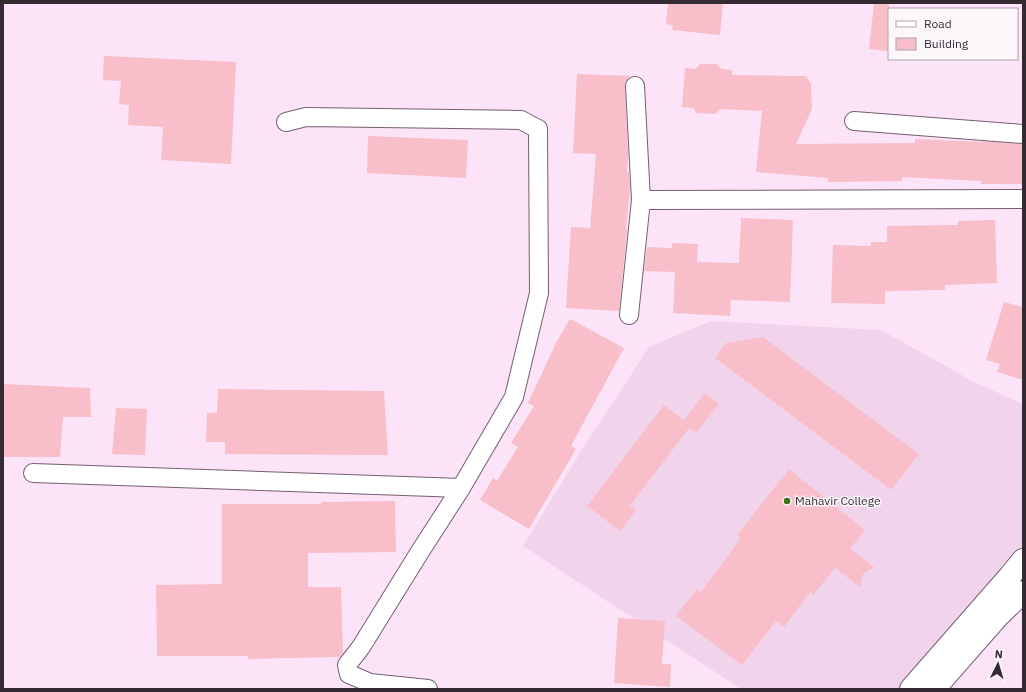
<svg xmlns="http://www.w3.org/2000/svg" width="1026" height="692" viewBox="0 0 1026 692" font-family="'IBM Plex Sans',sans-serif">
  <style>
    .built { fill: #f1d4ec }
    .building { fill: #f8beca }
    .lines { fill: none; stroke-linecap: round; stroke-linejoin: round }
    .street-casing { stroke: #745f70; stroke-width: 20 }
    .primary-casing { stroke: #745f70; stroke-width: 24 }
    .street { stroke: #fff; stroke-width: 18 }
    .primary { stroke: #fff; stroke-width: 22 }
    .poi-dot { fill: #377611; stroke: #fcf7fb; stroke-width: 1.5 }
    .labels { text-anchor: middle; stroke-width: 3; stroke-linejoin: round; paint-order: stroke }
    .poi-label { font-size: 12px; fill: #342b32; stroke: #fcf7fb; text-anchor: start }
  </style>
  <rect width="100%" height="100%" fill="#fce3f7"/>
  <!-- built -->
  <path class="built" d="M 711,321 L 881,330 L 974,382 L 1023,404 L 1023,552 L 903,689 L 741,689 L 523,546 L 578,456 L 649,347 Z"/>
  <!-- building -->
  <path class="building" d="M 668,3 L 723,3 L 720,35 L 672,30 L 673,25 L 666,24 Z
    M 874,3 L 889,3 L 889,51 L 869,49 Z
    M 104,56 L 236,62 L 231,164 L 161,160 L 163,127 L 128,125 L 129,105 L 119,104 L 121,81 L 103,80 Z
    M 700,64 L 716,64 L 722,69 L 732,70 L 732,75 L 806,76 L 811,84 L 812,109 L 796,144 L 915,143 L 915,139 L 982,142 L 982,141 L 1023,144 L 1023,184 L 981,184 L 981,181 L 902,177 L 902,181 L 828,182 L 828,178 L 756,172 L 762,111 L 720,109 L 715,114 L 696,113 L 694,108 L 682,107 L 685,68 L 696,69 Z
    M 577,74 L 632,76 L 629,77 L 626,81 L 625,87 L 628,155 L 627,172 L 629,172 L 630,187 L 626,230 L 627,230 L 619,311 L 566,308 L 571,227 L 590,228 L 596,154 L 573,153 Z
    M 368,136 L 468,140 L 466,178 L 367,173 Z
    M 741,218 L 793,220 L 790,302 L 731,300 L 730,316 L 673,313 L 675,272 L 644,271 L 647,247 L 672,248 L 672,243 L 698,244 L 697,262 L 739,263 Z
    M 995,220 L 997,283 L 945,285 L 945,290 L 885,291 L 885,304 L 831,303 L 833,245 L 871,246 L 871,242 L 887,242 L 887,226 L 958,225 L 958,221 Z
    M 1004,302 L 1023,307 L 1023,380 L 997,372 L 1000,364 L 986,360 Z
    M 570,319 L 624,348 L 571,446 L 576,449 L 529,529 L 480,500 L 493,478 L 497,481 L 518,447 L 511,443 L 534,406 L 528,403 L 557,341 Z
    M 763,337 L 919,454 L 891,490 L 715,358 L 726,343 Z
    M 3,384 L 90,388 L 91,417 L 63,417 L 60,457 L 3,457 Z
    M 218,389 L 384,391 L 388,455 L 225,454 L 225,442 L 206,442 L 207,413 L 217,413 Z
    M 705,393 L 719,404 L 696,433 L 689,428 L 630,506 L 636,510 L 620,531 L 587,506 L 664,405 L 684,420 Z
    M 116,408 L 147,409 L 145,455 L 112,454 Z
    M 789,469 L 865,530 L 850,549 L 874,567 L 863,574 L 860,587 L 835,568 L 813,595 L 810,592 L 784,627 L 776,621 L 742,665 L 676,616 L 697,589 L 701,592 L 741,538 L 737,535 Z
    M 395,501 L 396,552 L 308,553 L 308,587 L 341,587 L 343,653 L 340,657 L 248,659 L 248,656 L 157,656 L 156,585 L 222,584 L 222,504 L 321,504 L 321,502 Z
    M 618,618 L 665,621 L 662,664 L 671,664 L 670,687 L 614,683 Z"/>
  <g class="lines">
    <defs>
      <path id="street" d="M 854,121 L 1023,134
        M 286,122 L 306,117 L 521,120 L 538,129 L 539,293 L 514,397 L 461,488 L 421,550 L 361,647 L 347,665 L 349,674 L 370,683 L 428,689
        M 641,200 L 1023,199
        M 629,315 L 641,200 L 635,86
        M 33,473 L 461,488"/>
      <path id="primary" d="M 911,689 L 1010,576 L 1023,560
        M 934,689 L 998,616 L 1023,592"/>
    </defs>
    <!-- street casing -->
    <use href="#street" class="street-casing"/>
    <!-- primary casing -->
    <use href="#primary" class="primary-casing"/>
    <!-- street -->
    <use href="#street" class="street"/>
    <!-- primary -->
    <use href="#primary" class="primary"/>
  </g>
  <!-- markers -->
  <circle class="poi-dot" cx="787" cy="501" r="4"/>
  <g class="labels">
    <!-- poi labels -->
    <g class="poi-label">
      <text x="795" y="505">Mahavir College</text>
    </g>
  </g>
  <!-- border -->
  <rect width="1026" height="692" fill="none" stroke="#342b32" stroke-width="8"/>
  <!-- legend -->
  <rect x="888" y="8" width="130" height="52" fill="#fcf7fb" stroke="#aca5ab"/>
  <rect x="896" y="21" width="20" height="6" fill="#ffffff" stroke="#aca5ab"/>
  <text x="924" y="28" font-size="12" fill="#342b32">Road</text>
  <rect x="896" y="38" width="20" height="12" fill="#f8beca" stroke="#aca5ab"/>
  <text x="924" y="48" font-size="12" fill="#342b32">Building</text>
  <!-- north arrow -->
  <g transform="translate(998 664) rotate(5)" stroke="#fcf7fb" stroke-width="3" paint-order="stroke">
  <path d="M0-3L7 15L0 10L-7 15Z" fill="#342b32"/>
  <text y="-6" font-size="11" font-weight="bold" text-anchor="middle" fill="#342b32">N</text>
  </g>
</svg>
